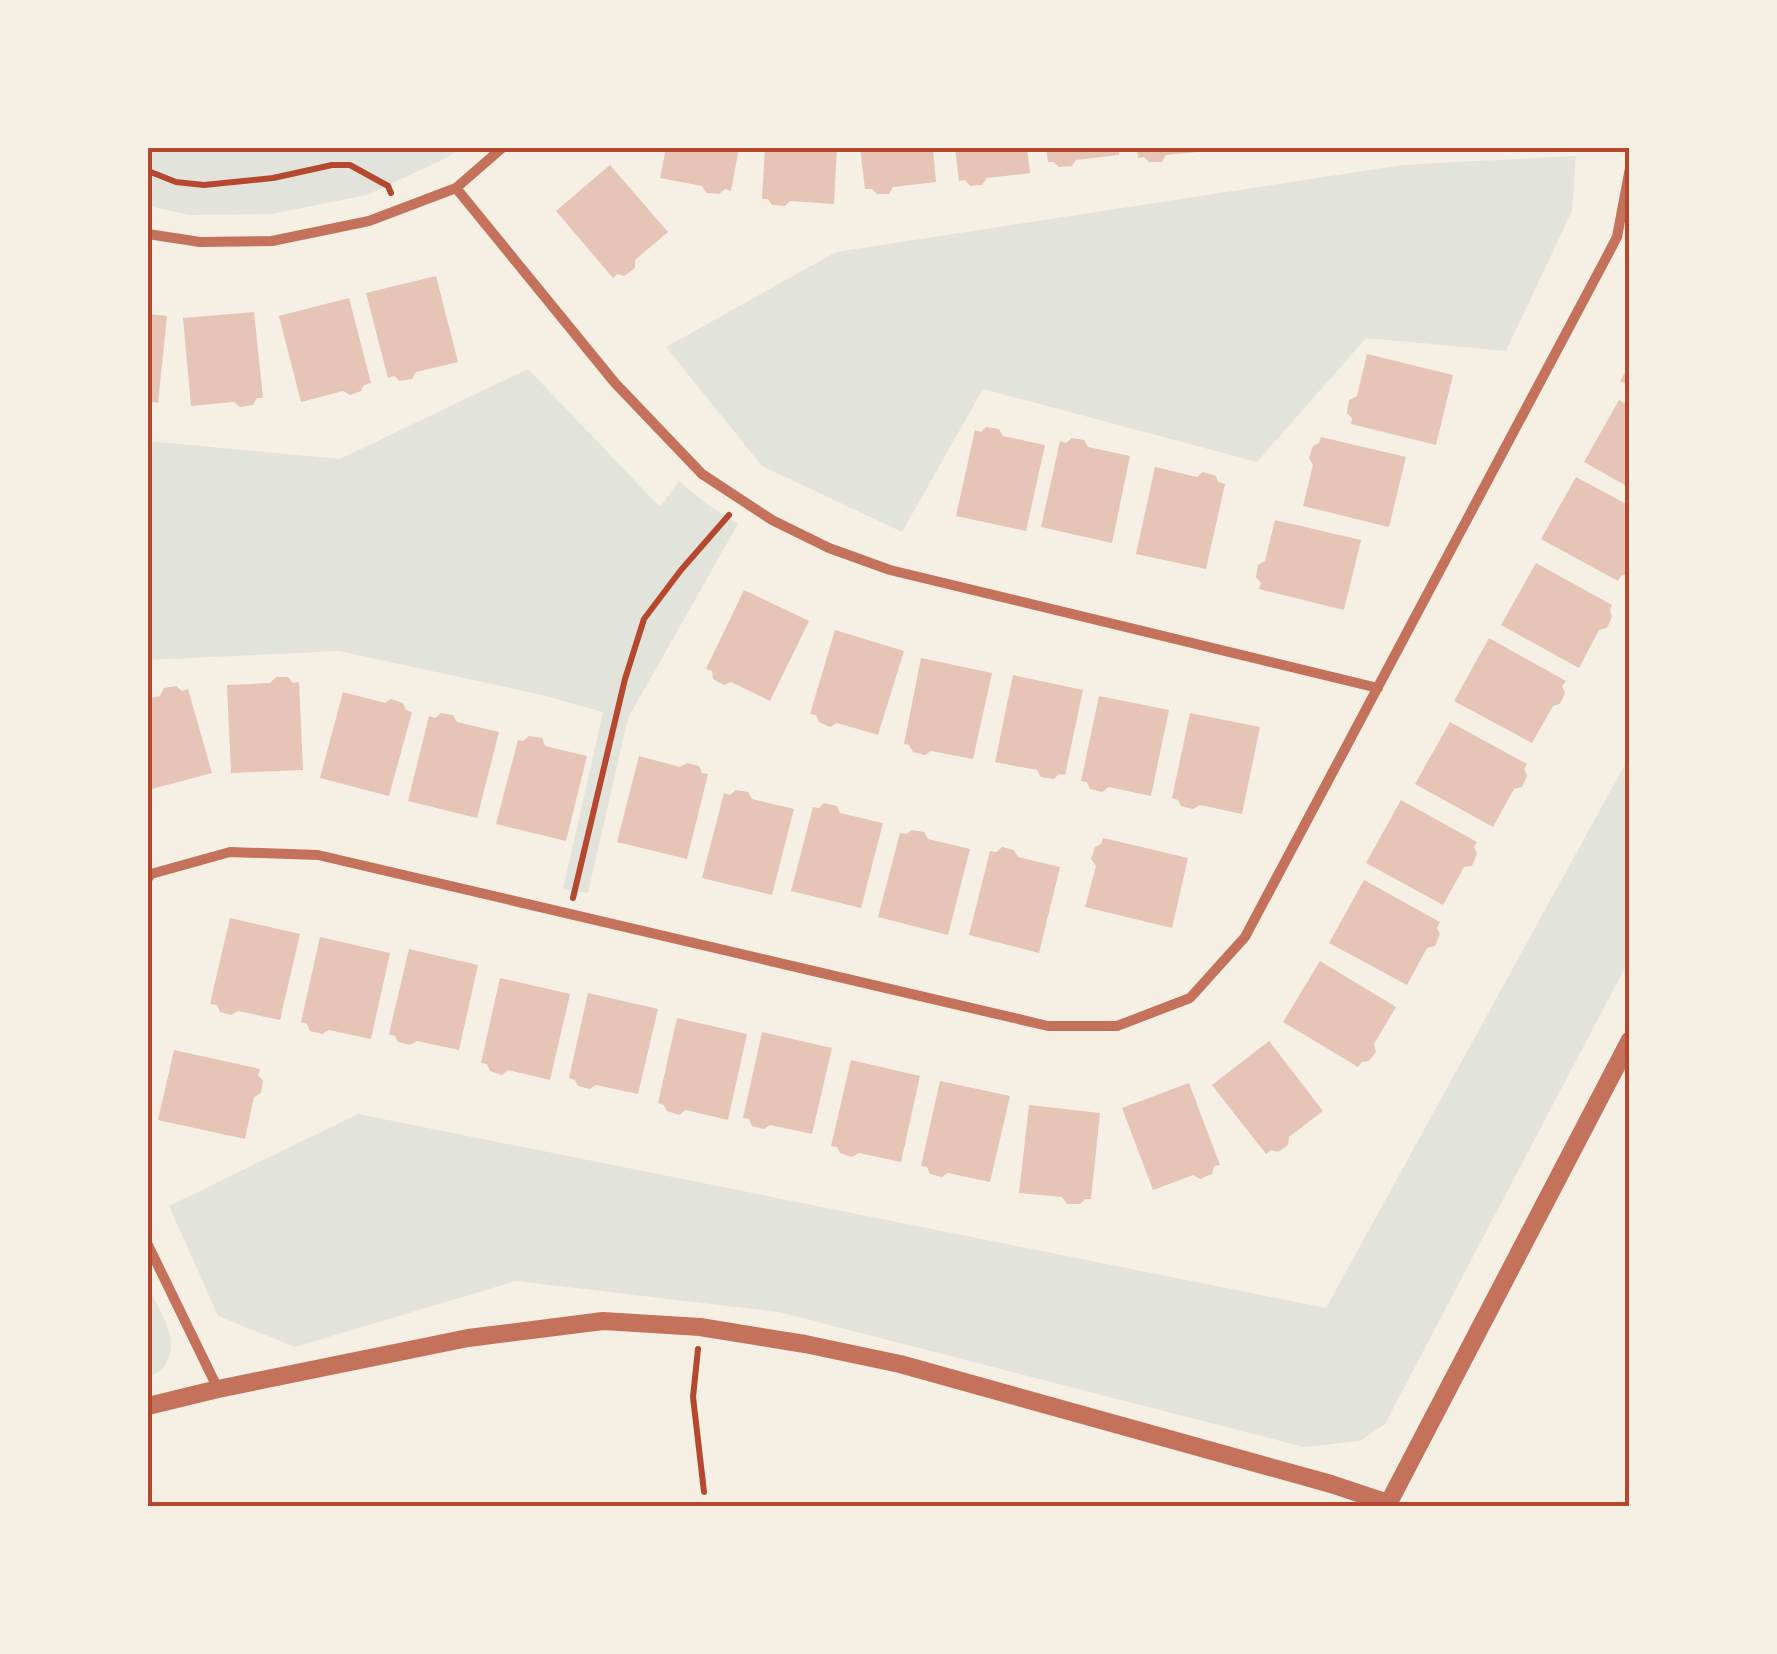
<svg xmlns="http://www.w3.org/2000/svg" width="1777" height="1654" viewBox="0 0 1777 1654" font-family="'Sofia Sans Condensed',sans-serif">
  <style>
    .green { fill: #e2e4dc }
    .building { fill: #e6c5b7 }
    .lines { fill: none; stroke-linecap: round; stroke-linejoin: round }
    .path { stroke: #b5482f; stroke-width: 6 }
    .minor { stroke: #c5725c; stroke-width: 10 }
    .tertiary { stroke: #c5725c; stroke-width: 18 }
    .neatline { fill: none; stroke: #b5482f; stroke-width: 4 }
  </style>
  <rect width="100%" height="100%" fill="#f6efe4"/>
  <!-- green -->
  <path class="green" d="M 148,148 L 462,148 L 444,159 L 367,195 L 272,214 L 190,215 L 148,206 Z
    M 1576,156 L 1572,211 L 1506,351 L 1366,338 L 1257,462 L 983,389 L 902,532 L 762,466 L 666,347 L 836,252 L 1402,165 Z
    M 528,369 L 660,507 L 679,481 L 707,504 L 738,524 L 628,718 L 588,893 L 563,889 L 603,712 L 542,695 L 339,651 L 148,660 L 148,441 L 340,459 Z
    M 1629,757 L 1629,960 L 1385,1424 L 1360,1441 L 1304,1447 L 779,1312 L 516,1281 L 295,1347 L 218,1316 L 169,1206 L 358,1114 L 1326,1308 Z
    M 148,1288 C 160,1311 184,1344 162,1369 C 158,1373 152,1375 148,1379 Z"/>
  <!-- building -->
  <path class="building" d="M 666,148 L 739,148 L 731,191 L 725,189 L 719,194 L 707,193 L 702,186 L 660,178 Z
    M 765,148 L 837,148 L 834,204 L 790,201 L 785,206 L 772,205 L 768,199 L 762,199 Z
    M 860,148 L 933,148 L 936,182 L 893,187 L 889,194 L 877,194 L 872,189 L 865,189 Z
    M 955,148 L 1027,148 L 1030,173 L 987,178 L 982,185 L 970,186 L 965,180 L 959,181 Z
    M 1046,148 L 1118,148 L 1119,155 L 1076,160 L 1072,166 L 1059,167 L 1054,162 L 1048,162 Z
    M 1137,148 L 1209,148 L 1209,151 L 1166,155 L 1162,162 L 1149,162 L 1144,157 L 1138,158 Z
    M 610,165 L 668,232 L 635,260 L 635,268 L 624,276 L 617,274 L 613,278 L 556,211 Z
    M 436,276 L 458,362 L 416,372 L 412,379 L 400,381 L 394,376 L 388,378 L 366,293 Z
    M 349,298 L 371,383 L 364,385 L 361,391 L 350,395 L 343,391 L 301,402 L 279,316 Z
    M 254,312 L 263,398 L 257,398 L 253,405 L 240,407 L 234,402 L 191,406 L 183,318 Z
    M 148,314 L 167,316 L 158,403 L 152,402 L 148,407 Z
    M 1367,354 L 1453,375 L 1436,445 L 1351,424 L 1352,418 L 1347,413 L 1349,400 L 1357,396 Z
    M 1630,364 L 1630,386 L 1620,381 Z
    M 1619,400 L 1630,406 L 1630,488 L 1584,462 Z
    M 986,427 L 999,429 L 1003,436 L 1045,445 L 1026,531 L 956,516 L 975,430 L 981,432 Z
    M 1321,437 L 1406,457 L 1389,527 L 1303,506 L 1313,465 L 1309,458 L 1313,446 L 1319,443 Z
    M 1072,438 L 1084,440 L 1088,447 L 1130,456 L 1112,543 L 1041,527 L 1060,441 L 1066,443 Z
    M 1155,467 L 1197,477 L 1203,472 L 1216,476 L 1218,482 L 1225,484 L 1206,569 L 1136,554 Z
    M 1576,477 L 1630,506 L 1630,573 L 1621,576 L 1618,581 L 1541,539 Z
    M 1275,520 L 1361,540 L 1344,610 L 1259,589 L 1261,583 L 1256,577 L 1258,565 L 1265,561 Z
    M 1536,563 L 1612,605 L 1610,610 L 1612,617 L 1607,628 L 1599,630 L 1579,668 L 1501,625 Z
    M 744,590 L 809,621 L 770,701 L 731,682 L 724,685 L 713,679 L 712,671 L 706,669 Z
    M 835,630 L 904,651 L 878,735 L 837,723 L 830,727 L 819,722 L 816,715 L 810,714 Z
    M 1489,638 L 1566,681 L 1562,686 L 1565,693 L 1560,704 L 1553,706 L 1532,743 L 1454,701 Z
    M 921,658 L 992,673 L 973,759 L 931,751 L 925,755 L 913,752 L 909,745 L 904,744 Z
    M 1013,675 L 1083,690 L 1065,775 L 1059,774 L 1054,779 L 1041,777 L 1037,770 L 995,762 Z
    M 276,677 L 288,677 L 293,683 L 299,682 L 303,770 L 231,773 L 227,685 L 270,683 Z
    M 176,686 L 182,691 L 188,689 L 212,773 L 148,790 L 148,699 L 160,696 L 164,688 Z
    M 343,692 L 385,703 L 391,699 L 403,703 L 406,710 L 412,712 L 389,796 L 320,778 Z
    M 1099,696 L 1169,710 L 1151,796 L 1109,787 L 1102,792 L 1090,789 L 1087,782 L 1081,781 Z
    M 441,713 L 453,715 L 457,722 L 499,732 L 477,818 L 408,801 L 429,716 L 435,718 Z
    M 1190,713 L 1260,727 L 1242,814 L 1200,805 L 1193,809 L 1181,806 L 1178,800 L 1172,798 Z
    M 1450,722 L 1527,764 L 1524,769 L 1527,776 L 1522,787 L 1514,789 L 1493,827 L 1415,784 Z
    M 529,736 L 542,738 L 545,746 L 587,756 L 566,841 L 496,824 L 518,740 L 523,741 Z
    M 639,756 L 680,767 L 687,763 L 699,766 L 702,773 L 708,774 L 687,859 L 617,842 Z
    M 736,790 L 748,792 L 752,799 L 794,809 L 772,895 L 702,878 L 724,793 L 730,795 Z
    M 1401,800 L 1477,842 L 1474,847 L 1477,854 L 1472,866 L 1464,867 L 1443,905 L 1366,863 Z
    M 824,803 L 837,806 L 840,813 L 883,823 L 861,908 L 791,891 L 813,807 L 819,808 Z
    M 912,830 L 924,832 L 928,839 L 970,849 L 948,935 L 878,917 L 900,833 L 906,834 Z
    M 1103,838 L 1188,858 L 1172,928 L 1085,907 L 1096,866 L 1091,859 L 1095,847 L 1101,844 Z
    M 1002,847 L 1014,850 L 1018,857 L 1060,867 L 1039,953 L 969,935 L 990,851 L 996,852 Z
    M 1364,880 L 1440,922 L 1437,928 L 1440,934 L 1435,946 L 1427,948 L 1407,985 L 1329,943 Z
    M 230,918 L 300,934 L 280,1020 L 238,1011 L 231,1015 L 220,1012 L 217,1005 L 210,1004 Z
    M 320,937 L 390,953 L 371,1039 L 329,1030 L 322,1034 L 310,1031 L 307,1024 L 301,1022 Z
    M 409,949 L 478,965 L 459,1050 L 417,1041 L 410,1045 L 398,1042 L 395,1036 L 389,1034 Z
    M 1320,961 L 1396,1007 L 1374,1044 L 1376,1052 L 1369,1061 L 1362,1062 L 1358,1067 L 1283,1022 Z
    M 500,978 L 570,994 L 550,1080 L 508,1070 L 502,1075 L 490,1071 L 487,1064 L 481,1063 Z
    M 588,993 L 658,1009 L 638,1094 L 596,1085 L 590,1089 L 578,1086 L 575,1080 L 569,1078 Z
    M 677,1018 L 747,1034 L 728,1120 L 686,1110 L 679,1115 L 667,1111 L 664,1105 L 658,1103 Z
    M 762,1032 L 832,1048 L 812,1134 L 770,1125 L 764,1129 L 752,1126 L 749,1119 L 743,1118 Z
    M 1269,1041 L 1323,1111 L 1289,1137 L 1288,1145 L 1278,1152 L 1271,1150 L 1266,1154 L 1212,1085 Z
    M 174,1050 L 260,1069 L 258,1075 L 263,1081 L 261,1093 L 254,1097 L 245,1139 L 158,1120 Z
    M 851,1060 L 920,1076 L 901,1162 L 859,1153 L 852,1157 L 840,1153 L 837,1147 L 831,1146 Z
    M 940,1081 L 1010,1096 L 990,1182 L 948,1173 L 942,1177 L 930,1174 L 927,1167 L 921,1166 Z
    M 1189,1083 L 1220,1165 L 1214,1166 L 1212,1174 L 1200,1179 L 1193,1175 L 1153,1190 L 1122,1108 Z
    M 1029,1105 L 1100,1113 L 1091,1199 L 1085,1199 L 1080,1204 L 1067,1204 L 1062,1197 L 1019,1193 Z"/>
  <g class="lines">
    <!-- path -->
    <path class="path" d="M 148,171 L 176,182 L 204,185 L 273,178 L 332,165 L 350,165 L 388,186 L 391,193
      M 573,898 L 625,679 L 644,619 L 681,570 L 729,515
      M 698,1349 L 693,1397 L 704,1492"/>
    <!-- minor -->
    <path class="minor" d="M 456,188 L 615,383 L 702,474 L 772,520 L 829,548 L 890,570 L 1378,688
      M 148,234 L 200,242 L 272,241 L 369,221 L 456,188 L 502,148
      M 148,878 L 151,874 L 230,852 L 318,855 L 1048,1026 L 1117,1026 L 1190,998 L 1245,937 L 1606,258 L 1617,237 L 1630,168
      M 148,1245 L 218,1389"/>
    <!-- tertiary -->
    <path class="tertiary" d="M 148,1406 L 218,1389 L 468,1338 L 603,1321 L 700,1327 L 805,1344 L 900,1364 L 1331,1484 L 1388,1503
      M 1387,1506 L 1630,1040"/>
  </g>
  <!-- border -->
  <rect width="1777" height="1654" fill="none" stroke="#f6efe4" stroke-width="300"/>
  <rect x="150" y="150" width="1477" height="1354" class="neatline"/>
</svg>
